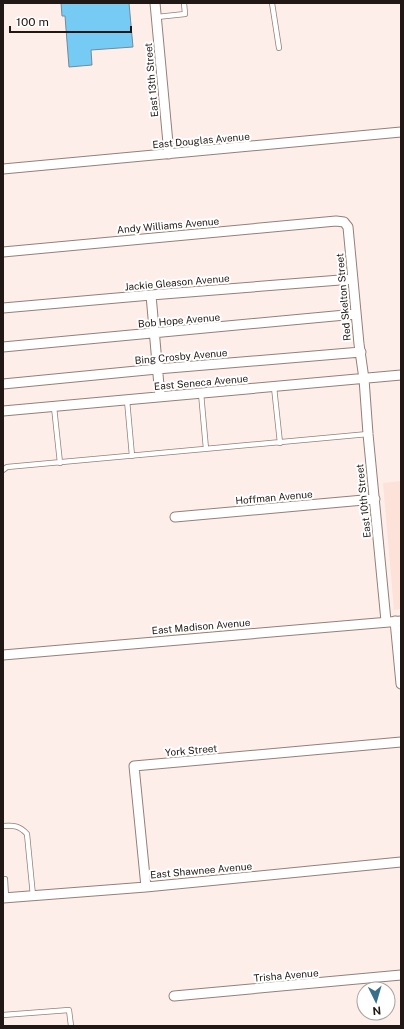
<svg xmlns="http://www.w3.org/2000/svg" width="404" height="1029" viewBox="0 0 404 1029" font-family="'Public Sans',sans-serif">
  <style>
    .built { fill: #fde2d9 }
    .building { fill: #76cbf4; stroke: #748a95 }
    .lines { fill: none; stroke-linecap: round; stroke-linejoin: round }
    .service-casing { stroke: #957f77; stroke-width: 6 }
    .minor-casing { stroke: #957f77; stroke-width: 11 }
    .service { stroke: #fff; stroke-width: 4.5 }
    .minor { stroke: #fff; stroke-width: 9 }
    .labels { text-anchor: middle; stroke-width: 4; stroke-linejoin: round; paint-order: stroke }
    .street-label { font-size: 10px; fill: #211815; stroke: #fff }
  </style>
  <rect width="100%" height="100%" fill="#feeee9"/>
  <!-- built -->
  <path class="built" d="M 401,481 L 401,609 L 394,610 L 383,483 Z"/>
  <!-- building -->
  <path class="building" d="M 61,3 L 129,3 L 133,47 L 91,50 L 92,65 L 69,67 L 65,16 L 62,16 Z"/>
  <g class="lines">
    <defs>
      <path id="service" d="M 272,3 L 279,48
        M 157,17 L 185,14 L 184,3
        M 274,387 L 280,443
        M 201,393 L 206,449
        M 127,400 L 132,456
        M 54,407 L 60,463
        M 3,470 L 7,467 L 368,434
        M 3,826 C 14,825 20,826 27,834 L 33,896
        M 3,879 L 5,879 L 6,898
        M 3,1015 L 69,1010 L 71,1026"/>
      <path id="minor" d="M 155,3 L 169,154
        M 3,169 L 401,132
        M 3,252 L 336,221 L 344,222 L 348,227 L 359,344 L 364,379 L 368,434 L 386,621
        M 151,295 L 160,397
        M 3,308 L 151,295 L 353,279
        M 3,347 L 356,314
        M 3,384 L 157,369 L 361,352
        M 3,411 L 401,375
        M 175,517 L 375,499
        M 395,621 L 401,684
        M 3,655 L 401,621
        M 146,887 L 134,766 L 401,742
        M 3,898 L 146,887 L 401,862
        M 174,996 L 401,975"/>
    </defs>
    <!-- service casing -->
    <use href="#service" class="service-casing"/>
    <!-- minor casing -->
    <use href="#minor" class="minor-casing"/>
    <!-- service -->
    <use href="#service" class="service"/>
    <!-- minor -->
    <use href="#minor" class="minor"/>
  </g>
  <g class="labels">
    <!-- street labels -->
    <g class="street-label">
      <text transform="translate(151 80) rotate(-95)" y="4">East 13th Street</text>
      <text transform="translate(201 140) rotate(-5)" y="4">East Douglas Avenue</text>
      <text transform="translate(168 225) rotate(-5)" y="4">Andy Williams Avenue</text>
      <text transform="translate(177 282) rotate(-5)" y="4">Jackie Gleason Avenue</text>
      <text transform="translate(343 297) rotate(-95)" y="4">Red Skelton Street</text>
      <text transform="translate(179 320) rotate(-5)" y="4">Bob Hope Avenue</text>
      <text transform="translate(181 356) rotate(-5)" y="4">Bing Crosby Avenue</text>
      <text transform="translate(201 382) rotate(-5)" y="4">East Seneca Avenue</text>
      <text transform="translate(274 497) rotate(-5)" y="4">Hoffman Avenue</text>
      <text transform="translate(363 501) rotate(-96)" y="4">East 10th Street</text>
      <text transform="translate(201 626) rotate(-5)" y="4">East Madison Avenue</text>
      <text transform="translate(191 750) rotate(-5)" y="4">York Street</text>
      <text transform="translate(201 870) rotate(-5)" y="4">East Shawnee Avenue</text>
      <text transform="translate(286 975) rotate(-5)" y="4">Trisha Avenue</text>
    </g>
  </g>
  <!-- border -->
  <rect width="404" height="1029" fill="none" stroke="#211815" stroke-width="8"/>
  <!-- north arrow -->
  <g transform="translate(376 1001) rotate(175)"><circle r="19" fill="#ffffff" stroke="#a6a3a1"/>
  <path d="M0-3L7 15L0 10L-7 15Z" fill="#38708a"/>
  <text y="-6" font-size="11" font-weight="bold" text-anchor="middle" fill="#211815">N</text>
  </g>
  <!-- scale -->
  <path d="M10 26v6h121v-6" fill="none" stroke="#211815" stroke-width="2"/>
  <text x="16" y="26" font-size="12" fill="#211815" stroke="#ffffff" stroke-width="3" paint-order="stroke">100 m</text>
</svg>
